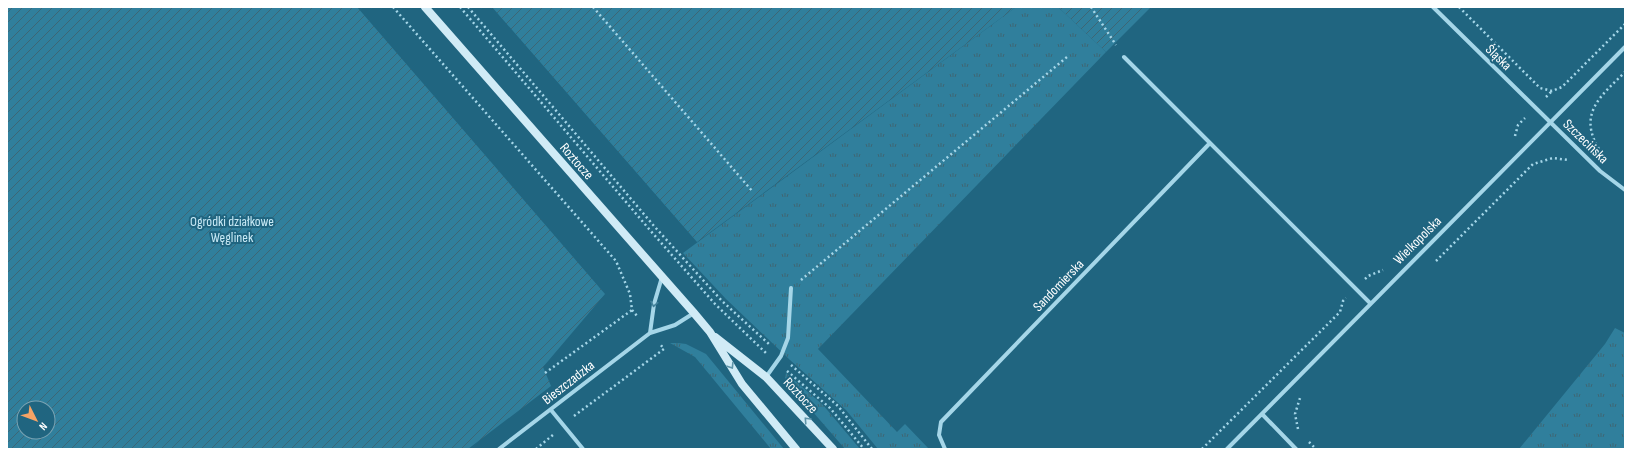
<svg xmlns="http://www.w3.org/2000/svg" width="1632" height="456" viewBox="0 0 1632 456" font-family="'Sofia Sans Condensed',sans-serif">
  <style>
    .grass { fill: url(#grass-tufts) }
    .garden { fill: url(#garden-furrows); fill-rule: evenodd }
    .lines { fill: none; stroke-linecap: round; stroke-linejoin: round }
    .path { stroke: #a5d6e8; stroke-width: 2.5; stroke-dasharray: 2 3; stroke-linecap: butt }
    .street { stroke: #a5d6e8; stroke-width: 4 }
    .secondary { stroke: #d0ebf6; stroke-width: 8 }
    .oneway { stroke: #41819a }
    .oneway2 { stroke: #5e94a9 }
    .labels { text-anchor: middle; stroke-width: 4; stroke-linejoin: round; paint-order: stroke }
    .street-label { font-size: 14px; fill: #fff; stroke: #206580 }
    .park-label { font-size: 14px; fill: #c9eaf6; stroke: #206580 }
  </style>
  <defs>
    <pattern id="grass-tufts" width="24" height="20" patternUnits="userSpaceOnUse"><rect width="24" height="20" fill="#307f9c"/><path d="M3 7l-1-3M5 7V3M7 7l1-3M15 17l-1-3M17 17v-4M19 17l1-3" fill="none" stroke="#3e6674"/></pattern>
    <pattern id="garden-furrows" width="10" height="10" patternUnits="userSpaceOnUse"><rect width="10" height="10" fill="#307f9c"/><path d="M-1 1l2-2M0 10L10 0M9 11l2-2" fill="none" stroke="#3e6674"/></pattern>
  </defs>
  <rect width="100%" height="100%" fill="#206580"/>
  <!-- grass -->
  <path class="grass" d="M 1016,7 L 1058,7 L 1106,52 L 818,349 L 897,432 L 905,424 L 929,449 L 878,449 L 846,410 L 790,360 L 726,299 L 683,253 Z
    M 1615,328 L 1625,333 L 1625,449 L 1519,449 L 1605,344 Z
    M 670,343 L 678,343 L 686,344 L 706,354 L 784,449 L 771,449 L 695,357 Z
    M 786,373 L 823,405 L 860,449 L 845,449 L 813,412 L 787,385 L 785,377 Z"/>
  <!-- garden -->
  <path class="garden" d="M 7,7 L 357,7 L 605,294 L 543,367 L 551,386 L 468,449 L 7,449 ZM 24,408 L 48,408 L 48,432 L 24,432 Z
    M 492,7 L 1016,7 L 697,242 Z
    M 1058,7 L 1151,7 L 1106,52 Z"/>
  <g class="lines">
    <!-- path -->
    <path class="path" d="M 393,7 L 616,261 L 630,294 L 632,310 L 638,317
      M 460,7 L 649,229 L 715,304 L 767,354
      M 468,7 L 654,226 L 722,301 L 770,345
      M 593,7 L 753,192
      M 1091,7 L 1116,45
      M 1459,7 L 1540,88 L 1552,91 L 1562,87 L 1625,24
      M 1546,97 L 1552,91
      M 1515,136 L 1518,125 L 1525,118
      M 1599,149 C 1577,113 1602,95 1625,72
      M 1436,261 L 1533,164 L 1553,158 L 1568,160
      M 1365,279 L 1368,276 L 1383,270
      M 801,280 L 1067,57
      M 791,365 L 838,406 L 872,449
      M 787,371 L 830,408 L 864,449
      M 545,373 L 632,310
      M 574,416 L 664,349 L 660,344
      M 1298,429 L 1295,414 L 1300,398
      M 1309,442 L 1316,449
      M 536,449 L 554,434
      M 1202,449 L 1340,312 L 1343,301 L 1346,298"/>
    <!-- street -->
    <path class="street" d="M 1433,7 L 1600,171 L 1625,190
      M 1124,57 L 1210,143
      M 650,333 L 654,304 L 662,277
      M 766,377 L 781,356 L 788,338 L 791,288
      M 551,410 L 583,449
      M 1262,414 L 1296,449
      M 499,449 L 650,333 L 675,325 L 694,313
      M 945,449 L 939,435 L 941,422 L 1210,143 L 1370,303
      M 1227,449 L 1625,47"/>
    <!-- secondary -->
    <path class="secondary" d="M 425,7 L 694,313 L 710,332 L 742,384 L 796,449
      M 715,337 L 766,377 L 833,449"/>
  </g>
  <!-- one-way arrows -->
  <defs><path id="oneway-chevron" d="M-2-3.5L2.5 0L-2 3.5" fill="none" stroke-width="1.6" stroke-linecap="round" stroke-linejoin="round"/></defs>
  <use class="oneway" href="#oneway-chevron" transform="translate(654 304) rotate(101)"/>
  <g class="oneway2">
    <use href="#oneway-chevron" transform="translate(731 366) rotate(58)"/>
    <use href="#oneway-chevron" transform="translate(807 420) rotate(-133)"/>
  </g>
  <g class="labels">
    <!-- street labels -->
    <g class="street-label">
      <text transform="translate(1499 57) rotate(44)" y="5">Śląska</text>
      <text transform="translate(1586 141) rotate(44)" y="5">Szczecińska</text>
      <text transform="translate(577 161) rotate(49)" y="5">Roztocze</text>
      <text transform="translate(1417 240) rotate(-45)" y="5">Wielkopolska</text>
      <text transform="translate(1058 285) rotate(-46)" y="5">Sandomierska</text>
      <text transform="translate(568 382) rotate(-38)" y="5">Bieszczadzka</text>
      <text transform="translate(801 395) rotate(47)" y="5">Roztocze</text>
    </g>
    <!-- park labels -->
    <g class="park-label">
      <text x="232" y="226">Ogródki działkowe<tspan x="232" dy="16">Węglinek</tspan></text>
    </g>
  </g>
  <!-- border -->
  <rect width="1632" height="456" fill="none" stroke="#ffffff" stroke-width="16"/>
  <!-- north arrow -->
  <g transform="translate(36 420) rotate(132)"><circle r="19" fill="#206580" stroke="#79a3b3"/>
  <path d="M0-3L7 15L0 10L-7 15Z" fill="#f6a365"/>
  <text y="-6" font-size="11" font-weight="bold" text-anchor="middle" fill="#ffffff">N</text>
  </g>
</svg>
